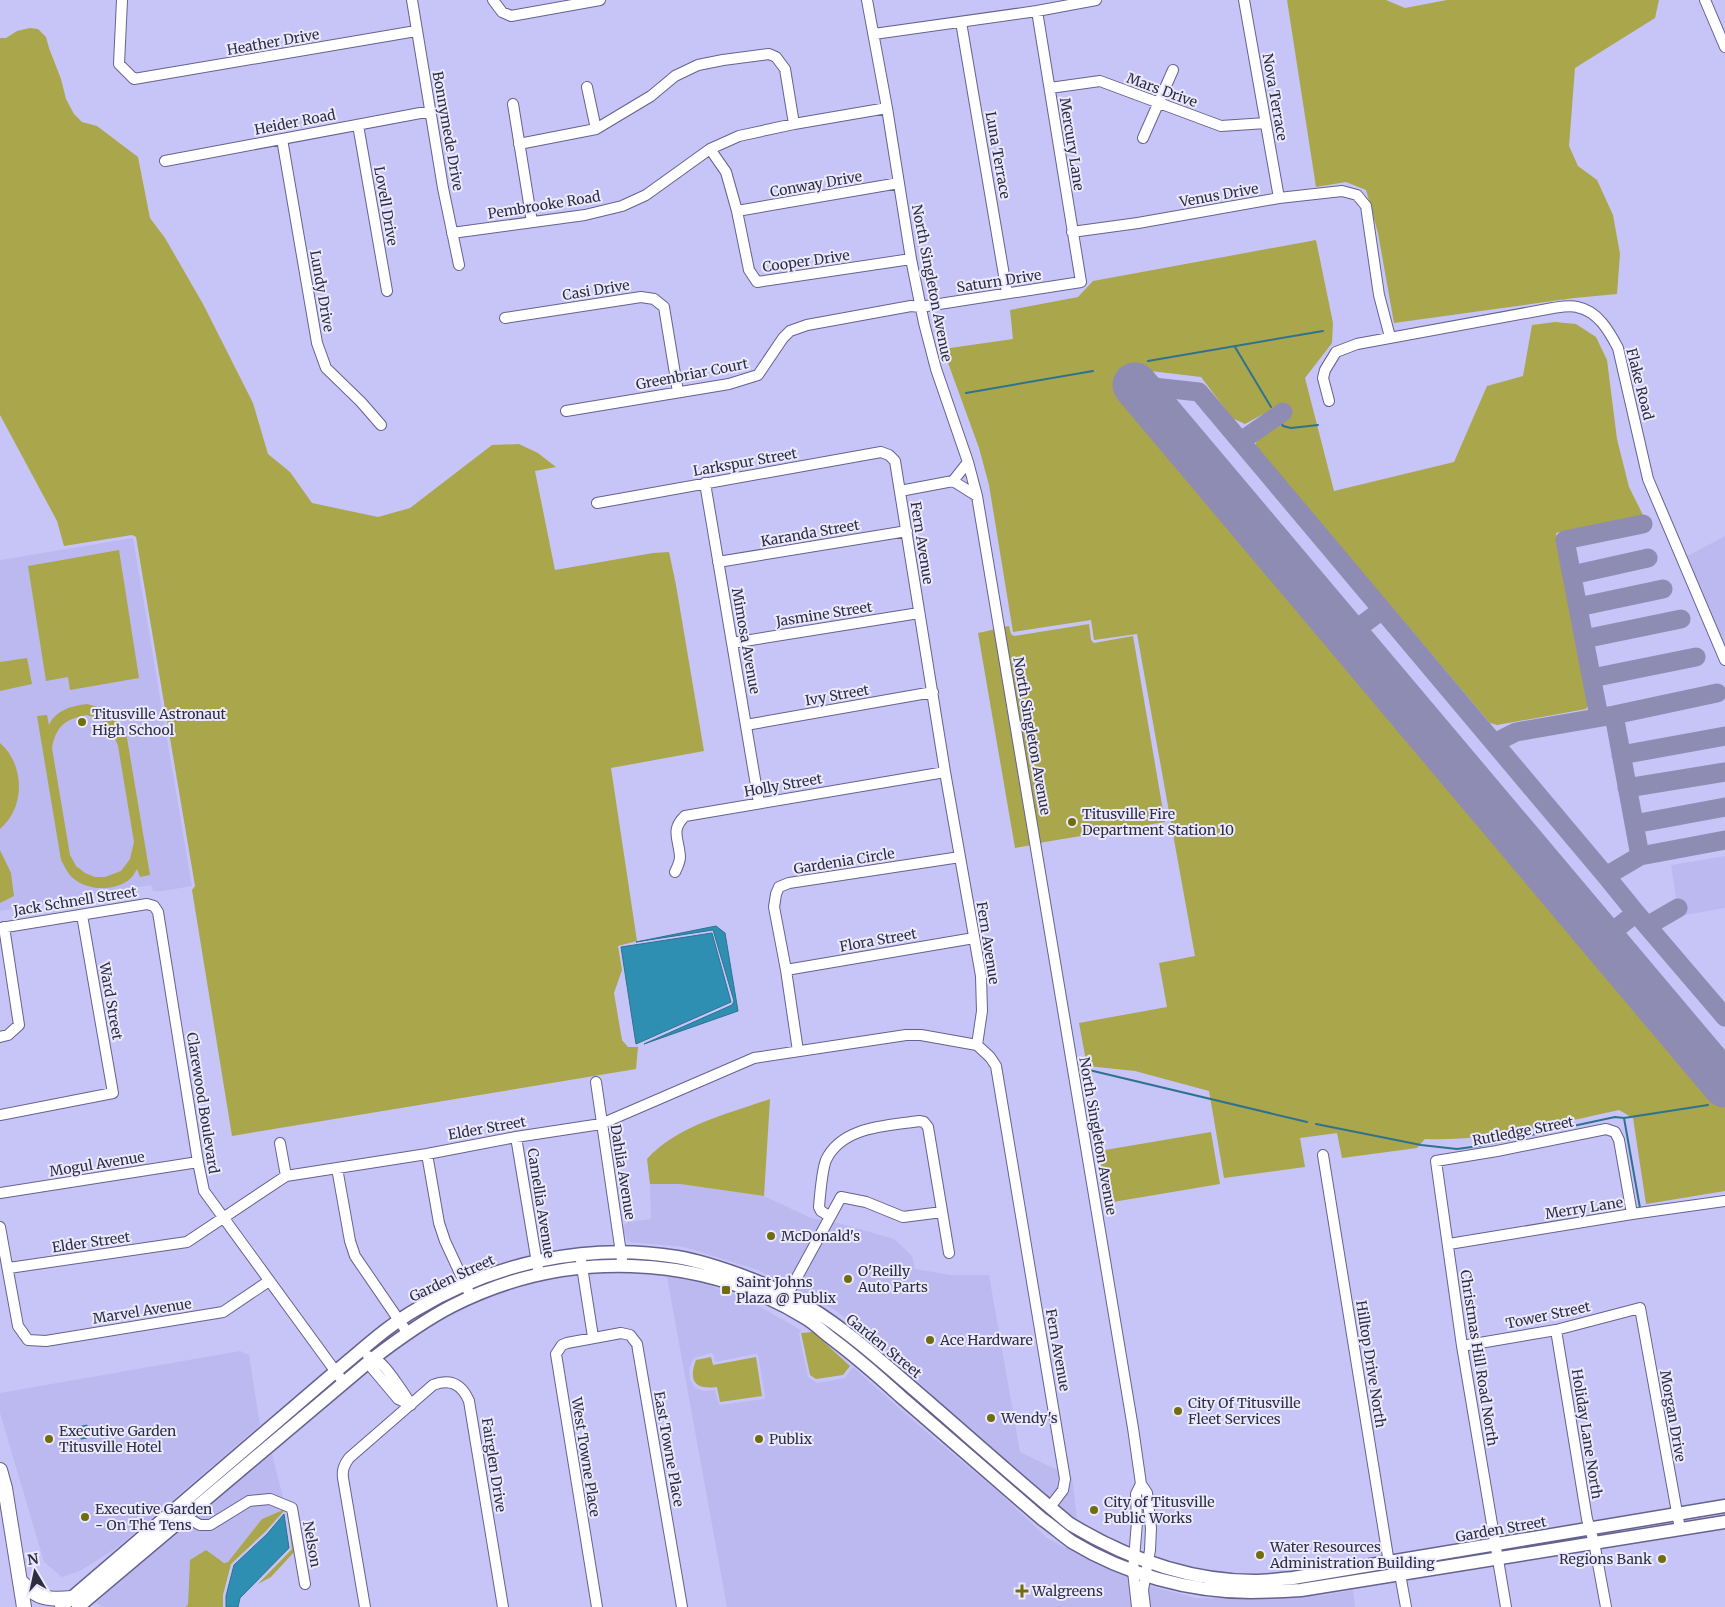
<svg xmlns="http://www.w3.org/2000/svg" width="1725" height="1607" viewBox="0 0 1725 1607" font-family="Merriweather,serif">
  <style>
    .built { fill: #bcb9f1; fill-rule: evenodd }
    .green { fill: #aaa64c; fill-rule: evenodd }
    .water { fill: #2f8fb2; stroke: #2f7290 }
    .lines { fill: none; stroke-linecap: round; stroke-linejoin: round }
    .stream { stroke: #2f7290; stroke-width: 2 }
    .taxiway { stroke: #8e8cb2; stroke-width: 19 }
    .runway { stroke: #8e8cb2; stroke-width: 45 }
    .minor-casing { stroke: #65628f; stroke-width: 12 }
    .major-casing { stroke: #65628f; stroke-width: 15 }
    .highway-casing { stroke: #65628f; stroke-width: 16 }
    .minor { stroke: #fff; stroke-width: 10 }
    .major { stroke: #fff; stroke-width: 12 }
    .highway { stroke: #fff; stroke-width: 14 }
    .poi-dot { fill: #726d0c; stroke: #eae9fe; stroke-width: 2 }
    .labels { text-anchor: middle; stroke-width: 4; stroke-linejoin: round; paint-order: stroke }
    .street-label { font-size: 14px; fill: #2e2d40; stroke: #eae9fe }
    .poi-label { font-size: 14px; fill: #2e2d40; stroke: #eae9fe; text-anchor: start }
  </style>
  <rect width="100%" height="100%" fill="#c7c5f7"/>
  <!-- built -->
  <path class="built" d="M 1725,536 L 1725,646 L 1687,556 Z
    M 133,538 L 192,886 L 163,891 L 153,891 L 151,885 L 0,911 L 0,560 Z
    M 1725,856 L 1725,908 L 1679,916 L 1671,865 Z
    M 650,1184 L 680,1184 L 764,1196 L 811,1218 L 823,1220 L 788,1286 L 758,1270 L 684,1247 L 628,1242 L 621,1228 L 628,1222 L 651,1219 Z
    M 831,1221 L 894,1239 L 912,1256 L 915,1269 L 951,1275 L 989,1275 L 1020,1452 L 1072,1477 L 1077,1519 L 1057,1508 L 956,1418 L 889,1353 L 835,1310 L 795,1289 Z
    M 667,1277 L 683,1277 L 741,1296 L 801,1330 L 799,1334 L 808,1377 L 817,1383 L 845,1378 L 853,1367 L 910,1418 L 1003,1496 L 1047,1538 L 1091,1561 L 1133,1579 L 1134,1607 L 727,1607 ZM 711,1353 L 714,1355 L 715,1362 L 755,1354 L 758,1355 L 765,1396 L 764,1399 L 719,1405 L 715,1390 L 704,1391 L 695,1388 L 690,1379 L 689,1369 L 694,1358 Z
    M 240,1351 L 249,1355 L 260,1425 L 118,1547 L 80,1571 L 62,1577 L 44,1562 L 0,1413 L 0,1393 Z
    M 272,1454 L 284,1501 L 271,1495 L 209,1521 L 200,1521 L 193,1517 Z
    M 270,1503 L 285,1509 L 262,1519 L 228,1562 L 190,1560 L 188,1605 L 185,1607 L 102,1607 L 96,1602 L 187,1522 L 198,1529 L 250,1505 Z
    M 1146,1585 L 1196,1598 L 1258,1598 L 1324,1595 L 1353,1590 L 1355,1607 L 1148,1607 Z"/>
  <!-- green -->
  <path class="green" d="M 1287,0 L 1386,0 L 1405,8 L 1447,0 L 1659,0 L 1655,18 L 1575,68 L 1569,146 L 1578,166 L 1597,180 L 1613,215 L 1620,254 L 1617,294 L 1574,298 L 1394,323 L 1378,233 L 1366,190 L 1346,182 L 1316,187 Z
    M 30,28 L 38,29 L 46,37 L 49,48 L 61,79 L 66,99 L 74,114 L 82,122 L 97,126 L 138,157 L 150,218 L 165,238 L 203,304 L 253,403 L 268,454 L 290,472 L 312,503 L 378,517 L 410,508 L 492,445 L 519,444 L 538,453 L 556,467 L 535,471 L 555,570 L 653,553 L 669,552 L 676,585 L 704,751 L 611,768 L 637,941 L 618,946 L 622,970 L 614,993 L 622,1040 L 628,1047 L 638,1047 L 636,1069 L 232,1136 L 192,890 L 195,886 L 136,537 L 132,535 L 64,546 L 57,521 L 0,415 L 0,38 L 6,38 L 17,31 Z
    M 1316,240 L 1333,323 L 1332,343 L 1305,378 L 1334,491 L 1454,462 L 1487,386 L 1523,376 L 1532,325 L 1555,322 L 1576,324 L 1596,337 L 1607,360 L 1617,439 L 1629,487 L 1643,515 L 1556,533 L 1590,703 L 1586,709 L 1497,725 L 1490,723 L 1255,446 L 1260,431 L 1287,416 L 1280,405 L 1245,424 L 1232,418 L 1201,377 L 1142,370 L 1114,391 L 1724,1107 L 1725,1106 L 1725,1191 L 1646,1204 L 1633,1118 L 1619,1110 C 1558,1123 1487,1142 1425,1139 L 1417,1148 L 1342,1158 L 1337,1133 L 1300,1138 L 1305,1167 L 1224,1178 L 1209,1091 L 1135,1071 L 1087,1066 L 1079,1023 L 1167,1007 L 1159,963 L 1195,956 L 1137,634 L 1094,640 L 1091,620 L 1013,632 L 989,485 L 979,448 L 943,349 L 1013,339 L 1010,310 L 1078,297 L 1093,281 Z
    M 119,550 L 139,678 L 70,690 L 68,677 L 46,681 L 28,566 Z
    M 1089,624 L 1091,640 L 1094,643 L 1133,636 L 1165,822 L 1039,843 L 1003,627 L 1009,626 L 1011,634 L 1014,636 Z
    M 996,629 L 1032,845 L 1015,848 L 978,633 Z
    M 27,658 L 32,684 L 0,691 L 0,662 Z
    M 87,704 C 106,708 115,717 126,732 L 150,875 L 140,877 L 137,869 C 135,872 133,876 131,878 C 115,893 82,891 69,874 C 66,870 64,865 61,860 L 37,716 L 47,715 L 49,725 C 56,710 71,706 87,704 ZM 87,715 L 100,719 L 111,728 L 118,746 L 134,842 L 130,859 L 121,871 L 105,877 L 95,877 L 85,873 L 76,866 L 70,855 L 52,748 C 56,726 65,719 87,715 Z
    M 0,743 C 20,760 25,793 11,816 C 8,821 4,825 0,829 Z
    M 0,850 L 11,873 L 14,896 L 0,903 Z
    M 770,1099 L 764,1196 L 680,1184 L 650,1184 L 647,1159 C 678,1125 728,1114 770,1099 Z
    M 1211,1132 L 1220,1184 L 1107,1203 L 1099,1151 Z
    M 813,1332 L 850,1366 L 843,1375 L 816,1379 L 810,1375 L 801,1333 Z
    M 711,1357 L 713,1365 L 756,1357 L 762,1396 L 720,1402 L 717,1387 C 695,1390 688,1381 696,1360 Z
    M 285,1509 L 287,1510 L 296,1550 L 271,1577 L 258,1584 L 292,1549 L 287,1513 L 284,1511 L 265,1532 L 231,1564 L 223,1595 L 223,1607 L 185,1607 L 188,1605 L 190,1560 L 206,1550 L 224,1563 L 228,1562 L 262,1519 Z"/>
  <!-- water -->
  <path class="water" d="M 716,926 L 725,933 L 738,1011 L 644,1044 L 732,1005 L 734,1001 L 713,930 L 636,942 Z
    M 712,933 L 731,1002 L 636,1044 L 621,947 Z
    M 87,1425 L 87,1438 L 81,1439 L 78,1427 Z
    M 284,1514 L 289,1548 L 240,1598 L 238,1607 L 226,1607 L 226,1596 L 234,1565 L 267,1534 Z"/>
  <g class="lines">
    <!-- stream -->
    <path class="stream" d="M 1235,347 L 1271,407
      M 1148,361 L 1323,331
      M 966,393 L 1093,371
      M 1281,422 L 1283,426 L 1291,428 L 1318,425
      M 1089,1070 L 1307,1122
      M 1624,1118 L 1708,1105
      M 1316,1124 L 1421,1145 L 1457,1149 L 1479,1146 L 1615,1117 L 1624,1118 L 1640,1208"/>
    <!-- taxiway -->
    <path class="taxiway" d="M 1135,385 L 1199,392 L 1606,876 L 1636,913 L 1725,1017
      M 1241,441 L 1283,412
      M 1572,575 L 1648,558
      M 1578,607 L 1663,589
      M 1347,636 L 1382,610
      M 1584,639 L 1681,619
      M 1592,678 L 1696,657
      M 1614,715 L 1640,856
      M 1599,717 L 1565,540 L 1643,524
      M 1494,743 L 1516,732 L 1614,715 L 1717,693
      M 1621,755 L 1725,736
      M 1627,788 L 1725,772
      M 1634,824 L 1725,807
      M 1606,876 L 1640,856 L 1725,840
      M 1647,926 L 1678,908
      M 1603,939 L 1636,913"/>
    <!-- runway -->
    <path class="runway" d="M 1135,385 L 1725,1085"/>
    <defs>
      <path id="minor" d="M 122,0 L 119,64 L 134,79 L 416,31
        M 412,0 L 443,188 L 459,265
        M 493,0 L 502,12 L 511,16 L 600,0
        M 867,0 L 887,108 L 911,259 L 924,323 L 936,369 L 968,462 L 977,496 L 1133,1428 L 1141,1484 L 1147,1493 L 1151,1528 L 1150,1550 L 1143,1590 L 1145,1607
        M 1244,0 L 1279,198
        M 1705,0 L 1725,47
        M 961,22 L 1007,293
        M 874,34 L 1037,11 L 1096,0
        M 587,87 L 596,129
        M 1050,88 L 1100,81 L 1221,126 L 1266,123
        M 513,104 L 532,222
        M 358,125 L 387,291
        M 1143,138 L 1173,70
        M 282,139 L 317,343 L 326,368 L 361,402 L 381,425
        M 519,144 L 596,129 L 651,96 L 675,76 L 698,65 L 723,60 L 769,54 L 776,57 L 785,69 L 794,124
        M 710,149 L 726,172 L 737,211 L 749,270 L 757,282 L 911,259
        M 165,161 L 431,111
        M 737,211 L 899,183
        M 1072,232 L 1138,223 L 1279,198 L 1342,191 L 1357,195 L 1366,206 L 1379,295 L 1390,337
        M 452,233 L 585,215 L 622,206 L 646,195 L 710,149 L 739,136 L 794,124 L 887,108
        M 505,318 L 641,297 L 654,299 L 664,307 L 678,392
        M 1329,401 L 1323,378 L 1325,370 L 1336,352 L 1357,344 L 1553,308 C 1560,307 1570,305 1577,307 C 1598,311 1609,331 1618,348 L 1648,479 L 1725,660
        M 566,411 L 729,384 L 758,375 L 783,338 L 790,331 L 807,325 L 911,306 L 920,307 L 1081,282 L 1037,11
        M 953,481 L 968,462
        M 705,483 L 759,803
        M 900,491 L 953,481 L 977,496
        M 597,503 L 881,452 L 889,455 L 895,461 L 945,772 L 981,976 L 982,1011 L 977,1045 L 990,1057 L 996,1066 L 1065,1479 L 1063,1490 L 1050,1507
        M 718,562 L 907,531
        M 732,643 L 919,613
        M 746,725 L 933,692
        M 675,872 C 677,868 680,862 680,857 C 679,839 670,830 685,816 L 945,772
        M 0,928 L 147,904 L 154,906 L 158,912 L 198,1162 L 204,1191 L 344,1383
        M 786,970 L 974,938
        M 0,1037 L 8,1035 L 19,1025 L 4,927
        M 798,1051 L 786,970 L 774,907 L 776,894 L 779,887 L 789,883 L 960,857
        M 596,1082 L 622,1260
        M 0,1115 L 113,1093 L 82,915
        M 516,1137 L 538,1269
        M 280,1143 L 286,1176
        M 427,1154 L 439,1223 L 445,1241 L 471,1297
        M 1323,1155 L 1389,1563 L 1400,1574 L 1406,1607
        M 337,1168 L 350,1241 L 355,1256 L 407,1332
        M 0,1193 L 198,1162
        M 829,1216 L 821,1211 L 819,1207 C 820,1195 822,1170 826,1160 C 842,1126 887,1126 919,1121 L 924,1122 L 928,1127 L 949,1253
        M 0,1227 L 18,1326 L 28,1340 L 46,1341 L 223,1312 L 269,1281
        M 1449,1244 L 1632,1214 L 1725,1201
        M 580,1254 L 593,1337
        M 9,1268 L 187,1242 L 286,1176 L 427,1154 L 516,1137 L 601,1124 L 754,1058 L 906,1035 L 921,1035 L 977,1045
        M 784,1301 L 841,1197 L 866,1202 L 903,1217 L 942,1212
        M 1556,1330 L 1587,1519 L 1594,1542 L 1606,1607
        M 1462,1346 L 1556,1330 L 1640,1308 L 1680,1529
        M 368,1356 C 372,1361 374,1359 379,1362 C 386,1366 406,1396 411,1405
        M 371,1360 L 372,1368 L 398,1399 L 411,1405
        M 184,1516 L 200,1525 L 210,1525 L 249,1501 L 270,1499 L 292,1508 L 305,1584
        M 365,1607 L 343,1478 C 342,1470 344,1465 349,1458 L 433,1385 C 451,1378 462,1385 469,1401 L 503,1607
        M 597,1607 L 556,1354 L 562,1345 L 567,1343 L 621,1333 L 630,1335 L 637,1344 L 682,1607
        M 1137,1607 L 1133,1571 L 1137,1522 L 1136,1494 L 1141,1484
        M 1506,1607 L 1462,1346 L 1436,1161 L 1497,1151 L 1606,1129 L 1615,1132 L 1619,1140 L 1632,1214"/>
      <path id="major" d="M 61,1607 L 335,1372 C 361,1351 387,1326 417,1309 C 494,1263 588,1242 677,1257 C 702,1261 727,1270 751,1279 C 771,1287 791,1295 809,1307 C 848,1331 882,1362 917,1392 C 968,1436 1018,1481 1070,1524 C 1125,1557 1189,1581 1254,1581 C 1267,1581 1280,1579 1293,1578 L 1725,1506
        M 78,1607 L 371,1360 C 397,1340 423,1321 452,1306 C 564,1249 700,1252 807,1319 C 815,1324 823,1332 831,1338 C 855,1356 878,1376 900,1396 C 947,1437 995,1478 1042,1519 C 1052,1526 1062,1535 1072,1542 C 1125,1574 1189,1592 1251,1592 C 1268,1592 1285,1591 1301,1590 L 1725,1522"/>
      <path id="highway" d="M 0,1470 L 5,1488 L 24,1607
        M 21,1582 C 38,1599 48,1600 72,1598"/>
    </defs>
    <!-- minor casing -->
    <use href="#minor" class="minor-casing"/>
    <!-- major casing -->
    <use href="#major" class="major-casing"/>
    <!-- highway casing -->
    <use href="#highway" class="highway-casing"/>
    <!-- minor -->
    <use href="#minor" class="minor"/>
    <!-- major -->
    <use href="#major" class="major"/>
    <!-- highway -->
    <use href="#highway" class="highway"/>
  </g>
  <!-- markers -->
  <g class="poi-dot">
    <circle cx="82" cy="722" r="5"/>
    <circle cx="1072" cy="822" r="5"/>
    <circle cx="771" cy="1236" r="5"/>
    <circle cx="848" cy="1279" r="5"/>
    <rect x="721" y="1285" width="10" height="10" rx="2.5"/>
    <circle cx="930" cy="1340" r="5"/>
    <circle cx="1178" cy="1411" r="5"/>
    <circle cx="991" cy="1418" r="5"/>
    <circle cx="49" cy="1439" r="5"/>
    <circle cx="759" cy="1439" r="5"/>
    <circle cx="1094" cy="1510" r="5"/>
    <circle cx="85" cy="1517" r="5"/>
    <circle cx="1260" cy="1555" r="5"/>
    <circle cx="1662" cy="1559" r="5"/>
    <path d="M1019.5 1583.5h5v5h5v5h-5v5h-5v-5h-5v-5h5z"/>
  </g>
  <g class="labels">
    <!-- street labels -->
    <g class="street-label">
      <text transform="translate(273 42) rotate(-10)" y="5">Heather Drive</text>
      <text transform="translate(1162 90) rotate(20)" y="5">Mars Drive</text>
      <text transform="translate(1275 97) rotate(80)" y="5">Nova Terrace</text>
      <text transform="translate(295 122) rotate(-11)" y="5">Heider Road</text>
      <text transform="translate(448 131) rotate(80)" y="5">Bonnymede Drive</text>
      <text transform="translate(1072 144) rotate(81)" y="5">Mercury Lane</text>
      <text transform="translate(998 155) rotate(80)" y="5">Luna Terrace</text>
      <text transform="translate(816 184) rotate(-10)" y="5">Conway Drive</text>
      <text transform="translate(1219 195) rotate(-10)" y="5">Venus Drive</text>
      <text transform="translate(544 205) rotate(-9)" y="5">Pembrooke Road</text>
      <text transform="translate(386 206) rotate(80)" y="5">Lovell Drive</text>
      <text transform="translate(806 261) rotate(-8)" y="5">Cooper Drive</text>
      <text transform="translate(999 281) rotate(-9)" y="5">Saturn Drive</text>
      <text transform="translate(932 283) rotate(79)" y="5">North Singleton Avenue</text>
      <text transform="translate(596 290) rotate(-9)" y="5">Casi Drive</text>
      <text transform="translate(322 291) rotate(80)" y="5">Lundy Drive</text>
      <text transform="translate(692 374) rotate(-11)" y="5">Greenbriar Court</text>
      <text transform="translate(1640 384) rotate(76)" y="5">Flake Road</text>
      <text transform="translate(745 462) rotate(-10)" y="5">Larkspur Street</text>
      <text transform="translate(810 533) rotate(-10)" y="5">Karanda Street</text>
      <text transform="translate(922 543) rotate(81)" y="5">Fern Avenue</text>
      <text transform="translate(824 614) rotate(-9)" y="5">Jasmine Street</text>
      <text transform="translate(746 641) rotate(80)" y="5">Mimosa Avenue</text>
      <text transform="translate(837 695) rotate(-10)" y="5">Ivy Street</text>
      <text transform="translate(1032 736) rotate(80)" y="5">North Singleton Avenue</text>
      <text transform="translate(783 785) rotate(-10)" y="5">Holly Street</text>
      <text transform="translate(844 861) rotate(-9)" y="5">Gardenia Circle</text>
      <text transform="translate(75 901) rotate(-9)" y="5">Jack Schnell Street</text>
      <text transform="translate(878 940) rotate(-10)" y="5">Flora Street</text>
      <text transform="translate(988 943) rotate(81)" y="5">Fern Avenue</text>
      <text transform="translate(111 1001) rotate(80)" y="5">Ward Street</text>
      <text transform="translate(203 1103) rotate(81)" y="5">Clarewood Boulevard</text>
      <text transform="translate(487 1128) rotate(-10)" y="5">Elder Street</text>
      <text transform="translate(1523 1131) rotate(-11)" y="5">Rutledge Street</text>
      <text transform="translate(1098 1136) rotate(80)" y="5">North Singleton Avenue</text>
      <text transform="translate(97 1164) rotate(-9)" y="5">Mogul Avenue</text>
      <text transform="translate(623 1172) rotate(81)" y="5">Dahlia Avenue</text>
      <text transform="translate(541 1203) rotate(81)" y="5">Camellia Avenue</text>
      <text transform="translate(1584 1208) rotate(-9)" y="5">Merry Lane</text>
      <text transform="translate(91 1242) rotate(-8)" y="5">Elder Street</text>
      <text transform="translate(452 1278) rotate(-25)" y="5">Garden Street</text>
      <text transform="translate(142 1311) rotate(-9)" y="5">Marvel Avenue</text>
      <text transform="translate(1548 1315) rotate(-12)" y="5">Tower Street</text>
      <text transform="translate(884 1346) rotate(39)" y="5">Garden Street</text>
      <text transform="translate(1058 1350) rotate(80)" y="5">Fern Avenue</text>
      <text transform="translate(1479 1358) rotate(81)" y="5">Christmas Hill Road North</text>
      <text transform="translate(1371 1364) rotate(81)" y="5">Hilltop Drive North</text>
      <text transform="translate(1673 1416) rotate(80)" y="5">Morgan Drive</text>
      <text transform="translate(1587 1434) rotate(81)" y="5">Holiday Lane North</text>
      <text transform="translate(669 1449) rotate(80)" y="5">East Towne Place</text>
      <text transform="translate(586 1457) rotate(81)" y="5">West Towne Place</text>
      <text transform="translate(494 1465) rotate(81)" y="5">Fairglen Drive</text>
      <text transform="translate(1501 1529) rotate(-10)" y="5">Garden Street</text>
      <text transform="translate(312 1544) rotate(80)" y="5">Nelson</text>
    </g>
    <!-- poi labels -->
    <g class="poi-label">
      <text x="92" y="719">Titusville Astronaut<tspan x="92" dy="16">High School</tspan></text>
      <text x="1082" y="819">Titusville Fire<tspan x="1082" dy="16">Department Station 10</tspan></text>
      <text x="781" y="1241">McDonald's</text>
      <text x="858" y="1276">O'Reilly<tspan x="858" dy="16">Auto Parts</tspan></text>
      <text x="736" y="1287">Saint Johns<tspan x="736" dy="16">Plaza @ Publix</tspan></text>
      <text x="940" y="1345">Ace Hardware</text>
      <text x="1188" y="1408">City Of Titusville<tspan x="1188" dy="16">Fleet Services</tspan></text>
      <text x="1001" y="1423">Wendy's</text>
      <text x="59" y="1436">Executive Garden<tspan x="59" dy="16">Titusville Hotel</tspan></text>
      <text x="769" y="1444">Publix</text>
      <text x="1104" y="1507">City of Titusville<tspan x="1104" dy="16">Public Works</tspan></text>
      <text x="95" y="1514">Executive Garden<tspan x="95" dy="16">- On The Tens</tspan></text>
      <text x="1270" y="1552">Water Resources<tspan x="1270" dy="16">Administration Building</tspan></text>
      <text x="1652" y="1564" text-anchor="end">Regions Bank</text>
      <text x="1032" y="1596">Walgreens</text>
    </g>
  </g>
  <!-- north arrow -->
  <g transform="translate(35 1572) rotate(351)" stroke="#eae9fe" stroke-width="4" paint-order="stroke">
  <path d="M0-4L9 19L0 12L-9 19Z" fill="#2e2d40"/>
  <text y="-8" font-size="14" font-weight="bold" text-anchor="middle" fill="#2e2d40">N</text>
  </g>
</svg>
